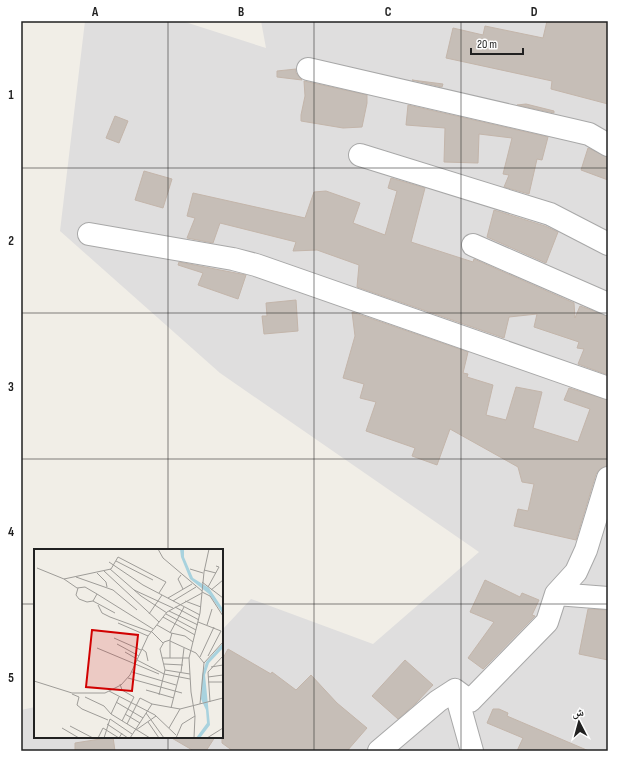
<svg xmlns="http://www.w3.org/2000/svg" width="629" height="772" viewBox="0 0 629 772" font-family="'Sofia Sans Condensed','Noto Naskh Arabic',sans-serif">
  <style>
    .residential { fill: #dfdede }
    .building { fill: #c6beb7; stroke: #c3b5aa }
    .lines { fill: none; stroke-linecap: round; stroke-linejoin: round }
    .minor-casing { stroke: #a8a8a8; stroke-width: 24 }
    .minor { stroke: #fff; stroke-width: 22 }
    .grid { fill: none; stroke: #212121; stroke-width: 1; stroke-opacity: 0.55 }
    .inset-road { fill: none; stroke: #9e9c98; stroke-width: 1 }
    .view { fill: #d10001; fill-opacity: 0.15; stroke: #d10001; stroke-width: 2 }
    .inset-edge { fill: none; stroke: #212121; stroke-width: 2 }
    .neatline { fill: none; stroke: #212121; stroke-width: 1.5 }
    .grid-label { font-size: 13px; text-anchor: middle; font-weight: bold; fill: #212121 }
  </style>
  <rect width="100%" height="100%" fill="#f1eee7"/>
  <!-- residential -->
  <path class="residential" d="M 85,21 L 182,21 L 266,48 L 261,21 L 608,21 L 608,751 L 21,751 L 21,710 L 35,707 L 35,737 L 222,737 L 222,630 L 251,599 L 373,644 L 479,552 L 220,373 L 60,231 Z"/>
  <!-- building -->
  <path class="building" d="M 547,21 L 608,21 L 608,104 L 551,89 L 552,81 L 446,58 L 453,28 L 483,35 L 485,26 L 543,38 Z
    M 296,69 L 296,73 L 302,80 L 277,77 L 277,71 Z
    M 412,80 L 443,84 L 442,87 Z
    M 304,81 L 367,95 L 367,103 L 362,127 L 343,128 L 301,121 L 301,115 L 305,96 Z
    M 526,104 L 554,111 L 554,113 L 517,105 Z
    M 408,105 L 548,137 L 542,160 L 537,159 L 529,194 L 504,187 L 509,175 L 503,174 L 512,138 L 479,134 L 478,163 L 444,162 L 445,128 L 406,125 Z
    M 115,116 L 128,121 L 119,143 L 106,138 Z
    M 588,148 L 608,157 L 608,180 L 581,170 Z
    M 144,171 L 172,179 L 163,208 L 135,200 Z
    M 391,178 L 425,188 L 411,242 L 473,262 L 474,259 L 574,303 L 575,318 L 580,306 L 608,316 L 608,375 L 578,364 L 584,349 L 577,348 L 579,342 L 534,327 L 537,314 L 509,317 L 504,338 L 357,287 L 359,265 L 317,250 L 293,251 L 296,242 L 220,223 L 213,243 L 187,238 L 195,218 L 187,216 L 193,193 L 305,218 L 314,192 L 326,191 L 360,203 L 353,223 L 385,235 L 397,191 L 388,188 Z
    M 494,210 L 545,226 L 558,232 L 546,263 L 487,237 Z
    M 179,262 L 246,275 L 238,299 L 198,285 L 203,273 L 178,265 Z
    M 296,300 L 298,331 L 264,334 L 262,316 L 267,316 L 266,303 Z
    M 352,312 L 468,352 L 463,373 L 468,374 L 467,377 L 493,385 L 486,415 L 506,420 L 516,387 L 542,392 L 533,428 L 578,442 L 590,409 L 564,400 L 569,388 L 608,400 L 608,465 L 600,469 L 596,474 L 576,540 L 514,526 L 518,509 L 528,511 L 534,484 L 522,482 L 518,467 L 450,429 L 437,465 L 412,456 L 415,448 L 366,431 L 376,402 L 360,398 L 364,384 L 343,378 L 355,336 Z
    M 485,580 L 520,597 L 522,593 L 539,600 L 532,615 L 535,616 L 483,669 L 468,658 L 494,622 L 470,612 Z
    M 588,609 L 608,610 L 608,660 L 579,654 Z
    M 228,649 L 271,674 L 272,672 L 296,690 L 311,675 L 337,703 L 367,728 L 347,751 L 233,751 L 222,743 L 222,660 Z
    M 405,660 L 433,685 L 416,703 L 398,719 L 372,696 Z
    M 493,709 L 499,709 L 508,713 L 507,716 L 589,751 L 517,751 L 523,738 L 487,723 Z
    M 113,737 L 115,751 L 75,751 L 75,743 Z
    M 170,737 L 215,737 L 206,751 L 194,751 Z"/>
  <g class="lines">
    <defs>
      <path id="minor" d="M 308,69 L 572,130 L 589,134 L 608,145
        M 360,155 L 550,214 L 608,244
        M 89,234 L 233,259 L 256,265 L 608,388
        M 473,245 L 608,304
        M 556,594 L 608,598
        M 455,690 L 472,751
        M 379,751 L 438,701 L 455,690 L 470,701 L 547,622 L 556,594 L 576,572 L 586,550 L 608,478"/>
    </defs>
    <!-- minor casing -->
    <use href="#minor" class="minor-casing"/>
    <!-- minor -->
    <use href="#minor" class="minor"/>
  </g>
  <!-- grid -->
  <path class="grid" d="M 168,21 L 168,550M 314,21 L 314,751M 461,21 L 461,751M 21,168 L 608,168M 21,313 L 608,313M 21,459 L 608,459M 21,604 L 35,604M 222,604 L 608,604M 168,737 L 168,751"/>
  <!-- overview -->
  <g transform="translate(34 549)">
    <rect width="189" height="189" fill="#f1eee7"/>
    <path d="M 146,0 L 150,0 L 150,8 L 159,29 L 175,39 L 189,60 L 189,65 L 175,45 L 156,30 L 147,8 ZM 189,94 L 189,99 L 175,114 L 171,126 L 176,176 L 166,189 L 162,189 L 173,174 L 172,161 L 167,150 L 168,126 L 172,113 Z" fill="#a8d2de"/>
    <path class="inset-road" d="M 124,0 L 129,9 L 168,42M 82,12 L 119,31M 75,13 L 109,36 L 166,66M 3,19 L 30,30M 76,20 L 107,47 L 133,64M 156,20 L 169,24M 170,21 L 182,24M 70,22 L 125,73M 63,24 L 72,33 L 73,38M 147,26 L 144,30 L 149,40M 42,28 L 79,41 L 103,61M 168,33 L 189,49M 174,38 L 185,18 L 182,17M 44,39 L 42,46 L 45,50 L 53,53 L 59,52 L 81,64M 100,41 L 139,59M 177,41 L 189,31M 168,43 L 176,47 L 189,67M 63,45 L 119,80M 134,49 L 158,35M 59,52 L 63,45 L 51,38 L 43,39 L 30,30 L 77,20 L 84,8 L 132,33 L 125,44M 139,52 L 162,38M 151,52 L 167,58M 64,56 L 68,64 L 76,68 L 117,83M 141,58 L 165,71M 135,62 L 164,76M 115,65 L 128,46M 132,65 L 162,81M 129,68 L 161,86M 164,73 L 187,82 L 174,107M 84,74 L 114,87M 123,76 L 137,84 L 151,87 L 159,93M 173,76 L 178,60M 117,82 L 129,94M 136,84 L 150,58M 80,89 L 107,101M 136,91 L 136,109M 136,92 L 162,104 L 170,114M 83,95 L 105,107M 63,99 L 125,125M 108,100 L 112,103 L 114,112M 91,103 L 103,110M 166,108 L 180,78M 128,109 L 155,109M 103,111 L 130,125 L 156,130M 130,115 L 149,116M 177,118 L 189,116M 131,121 L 156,125M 98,123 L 142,136M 147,123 L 150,99M 174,128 L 189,126M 94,129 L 148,144M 0,132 L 38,144 L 71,144 L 87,136 L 96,126 L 114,87 L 133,63 L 168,44M 174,133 L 189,133M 86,135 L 88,141 L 100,148 L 88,172M 112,141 L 140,149M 75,142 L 121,166 L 142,186M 38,145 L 45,148 L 43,156 L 48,160 L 74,171M 125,146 L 131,121 L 126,100 L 130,93 L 136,91 L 138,84M 51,148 L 70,157 L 77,165 L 116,189M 82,153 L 109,169M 176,153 L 174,123 L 189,107M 166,155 L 170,114 L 189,93M 137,159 L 146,123M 112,164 L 130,189M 77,165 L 85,148M 91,165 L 106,174M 114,173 L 125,189M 73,175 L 94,189M 93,175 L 106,149 L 118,155M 36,177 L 59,189M 28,179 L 45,189M 135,179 L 146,160M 102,181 L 122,167M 64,189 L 69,179 L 85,189 L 88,184M 70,189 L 76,170 L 98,185M 96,189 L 118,155 L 146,160 L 189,149M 142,189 L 148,175 L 161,167M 160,189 L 161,167 L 157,143 L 155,109 L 166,64 L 170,23 L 175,0M 173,189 L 189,179"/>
    <path class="view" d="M 58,81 L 104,86 L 98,142 L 52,138 Z"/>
    <rect width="189" height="189" class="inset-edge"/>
  </g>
  <!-- border -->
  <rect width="629" height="772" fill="none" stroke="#ffffff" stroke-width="44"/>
  <!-- north arrow -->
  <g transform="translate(579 722) rotate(354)" stroke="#ffffff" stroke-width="3" paint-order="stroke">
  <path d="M0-3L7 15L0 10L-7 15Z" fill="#212121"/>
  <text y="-6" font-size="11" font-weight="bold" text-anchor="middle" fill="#212121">ش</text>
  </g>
  <!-- scale -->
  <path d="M471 48v6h52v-6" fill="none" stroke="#212121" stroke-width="2"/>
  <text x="477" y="48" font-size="12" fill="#212121" stroke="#ffffff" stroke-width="3" paint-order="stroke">20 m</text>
  <rect x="22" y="22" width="585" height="728" class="neatline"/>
  <g class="grid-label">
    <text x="95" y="16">A</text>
    <text x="241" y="16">B</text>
    <text x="388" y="16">C</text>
    <text x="534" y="16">D</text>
    <text x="11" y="99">1</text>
    <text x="11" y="245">2</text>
    <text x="11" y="391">3</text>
    <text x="11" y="536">4</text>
    <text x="11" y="682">5</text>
  </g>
</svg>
